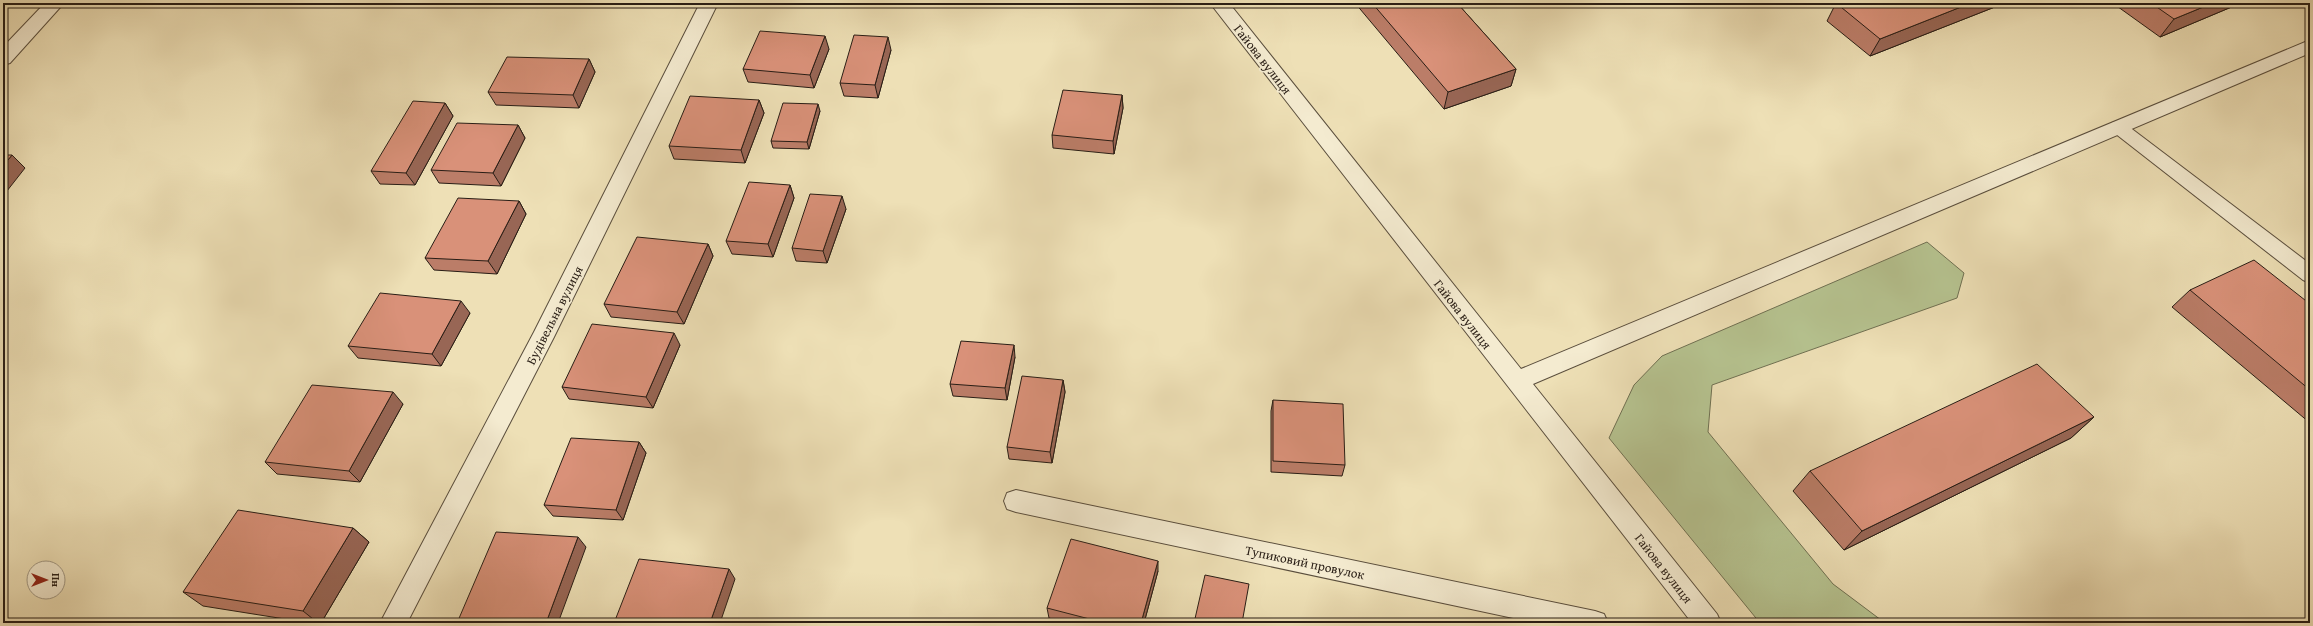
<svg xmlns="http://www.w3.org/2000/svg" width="2313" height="626" viewBox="0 0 2313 626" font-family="'Gentium Book Plus',serif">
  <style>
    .green { fill: #b6c390; stroke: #6f7052 }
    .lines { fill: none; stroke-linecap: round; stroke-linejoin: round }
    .lane-casing { stroke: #5a4e3d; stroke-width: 2 }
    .street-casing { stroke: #5a4e3d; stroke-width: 2 }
    .lane { fill: #f4ebd0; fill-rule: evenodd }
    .street { fill: #f4ebd0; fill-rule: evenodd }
    .wall { fill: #bb7d68; stroke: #281d15 }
    .shaded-wall { fill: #986655; stroke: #281d15 }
    .building { fill: #d99179; stroke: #281d15 }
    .labels { text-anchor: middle; stroke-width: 3.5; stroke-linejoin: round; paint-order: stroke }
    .street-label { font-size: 13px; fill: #281d15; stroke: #f4ebd0 }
  </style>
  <rect width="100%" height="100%" fill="#eee0b6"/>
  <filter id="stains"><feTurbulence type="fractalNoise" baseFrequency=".005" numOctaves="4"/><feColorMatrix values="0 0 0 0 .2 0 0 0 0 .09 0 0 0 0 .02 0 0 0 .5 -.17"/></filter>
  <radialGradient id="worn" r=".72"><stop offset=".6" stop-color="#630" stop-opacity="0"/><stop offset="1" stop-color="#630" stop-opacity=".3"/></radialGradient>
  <!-- green -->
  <path class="green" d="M 1927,242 L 1964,273 L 1957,298 L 1712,385 L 1708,432 L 1833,584 L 1885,623 L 1760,623 L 1609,438 L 1634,385 L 1662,356 Z"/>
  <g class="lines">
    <defs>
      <path id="lane" d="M 2118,121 L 2124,123 L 2310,264 L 2310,283 L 2303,280 L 2112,131 L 2109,127 L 2112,123 Z"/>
      <path id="street" d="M 45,3 L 64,3 L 10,63 L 3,65 L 3,47 Z
        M 700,3 L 718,3 L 554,337 L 407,623 L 380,623 L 534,332 Z
        M 1210,3 L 1229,3 L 1521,369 L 2310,40 L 2310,53 L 1533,384 L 1717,614 L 1721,623 L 1692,623 Z
        M 1016,490 L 1595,611 L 1604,614 L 1608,623 L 1537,623 L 1016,512 L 1007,509 L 1004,501 L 1007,493 Z"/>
    </defs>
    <!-- lane casing -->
    <use href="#lane" class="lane-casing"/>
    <!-- street casing -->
    <use href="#street" class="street-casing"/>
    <!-- lane -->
    <use href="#lane" class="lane"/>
    <!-- street -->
    <use href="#street" class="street"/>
  </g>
  <!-- wall -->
  <path class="wall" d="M 1355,3 L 1457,3 L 1516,69 L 1511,86 L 1444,109 Z
    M 1836,3 L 2005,3 L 1870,56 L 1827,21 Z
    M 2115,3 L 2241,3 L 2160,37 L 2114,4 Z
    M 829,49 L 814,88 L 748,82 L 743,69 Z
    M 891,50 L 878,98 L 844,96 L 840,83 Z
    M 589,59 L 595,72 L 579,108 L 496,105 L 488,92 Z
    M 1122,95 L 1123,108 L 1114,154 L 1053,148 L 1052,135 Z
    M 759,100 L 764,113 L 745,163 L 674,159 L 669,146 Z
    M 445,103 L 453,116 L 415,185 L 380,184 L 371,171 Z
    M 820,111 L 809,149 L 773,148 L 771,141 Z
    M 518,125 L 525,138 L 501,186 L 439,183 L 431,170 Z
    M 790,185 L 794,198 L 773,257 L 732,254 L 726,241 Z
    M 519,201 L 526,214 L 497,274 L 434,270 L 425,258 Z
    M 846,209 L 827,263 L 796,261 L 792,248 Z
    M 708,244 L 713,256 L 684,324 L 611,317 L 604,304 Z
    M 2190,290 L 2310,304 L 2310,423 L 2172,307 Z
    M 470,313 L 441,366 L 358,358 L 348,346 Z
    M 680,345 L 653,408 L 569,399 L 562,387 Z
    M 1015,357 L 1007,400 L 953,396 L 950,384 Z
    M 1063,380 L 1065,392 L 1052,463 L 1009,459 L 1007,447 Z
    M 1273,400 L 1345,465 L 1342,476 L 1271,472 L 1271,411 Z
    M 403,404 L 360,482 L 277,474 L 265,462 Z
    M 2094,417 L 2071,438 L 1844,550 L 1793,491 L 1810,471 Z
    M 639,442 L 646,453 L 623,520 L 553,516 L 544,505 Z
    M 353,528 L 369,542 L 321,623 L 310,623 L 203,606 L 183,592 Z
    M 1158,571 L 1144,623 L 1067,623 L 1049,618 L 1047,608 Z"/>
  <!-- shaded-wall -->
  <path class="shaded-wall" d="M 1971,3 L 2005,3 L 1870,56 L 1880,39 Z
    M 2213,3 L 2241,3 L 2160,37 L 2174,19 Z
    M 825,36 L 829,49 L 814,88 L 810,75 Z
    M 888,37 L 891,50 L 878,98 L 875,85 Z
    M 589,59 L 595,72 L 579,108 L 573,95 Z
    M 1516,69 L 1511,86 L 1444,109 L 1448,92 Z
    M 1122,95 L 1123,108 L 1114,154 L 1113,141 Z
    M 759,100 L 764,113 L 745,163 L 741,150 Z
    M 445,103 L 453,116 L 415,185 L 406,173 Z
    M 818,104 L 820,111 L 809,149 L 807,142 Z
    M 518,125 L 525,138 L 501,186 L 493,173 Z
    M 12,155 L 25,168 L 3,196 L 3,166 Z
    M 790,185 L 794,198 L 773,257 L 768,244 Z
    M 842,196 L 846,209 L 827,263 L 823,251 Z
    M 519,201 L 526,214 L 497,274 L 488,261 Z
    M 708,244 L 713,256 L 684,324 L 677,312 Z
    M 461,301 L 470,313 L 441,366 L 432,354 Z
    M 674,333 L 680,345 L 653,408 L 646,397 Z
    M 1014,345 L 1015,357 L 1007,400 L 1005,388 Z
    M 1063,380 L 1065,392 L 1052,463 L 1050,452 Z
    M 393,392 L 403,404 L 360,482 L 349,471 Z
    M 2094,417 L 2071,438 L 1844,550 L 1862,531 Z
    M 639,442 L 646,453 L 623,520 L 616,510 Z
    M 353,528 L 369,542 L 321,623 L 318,623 L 303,611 Z
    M 578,537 L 586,547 L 558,623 L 546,623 Z
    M 1158,561 L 1158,571 L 1144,623 L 1141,623 Z
    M 729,569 L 735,579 L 720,623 L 710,623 Z"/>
  <!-- building -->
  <path class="building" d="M 1372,3 L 1457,3 L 1516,69 L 1448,92 Z
    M 1836,3 L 1971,3 L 1880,39 Z
    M 2151,3 L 2213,3 L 2174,19 Z
    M 760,31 L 825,36 L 810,75 L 743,69 Z
    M 854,35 L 888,37 L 875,85 L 840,83 Z
    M 507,57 L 589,59 L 573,95 L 488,92 Z
    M 1063,90 L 1122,95 L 1113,141 L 1052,135 Z
    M 690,96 L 759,100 L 741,150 L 669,146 Z
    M 413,101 L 445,103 L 406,173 L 371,171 Z
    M 783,103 L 818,104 L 807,142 L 771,141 Z
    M 457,123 L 518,125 L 493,173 L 431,170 Z
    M 3,155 L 12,155 L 3,166 Z
    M 749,182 L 790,185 L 768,244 L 726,241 Z
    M 810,194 L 842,196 L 823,251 L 792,248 Z
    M 458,198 L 519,201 L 488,261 L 425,258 Z
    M 637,237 L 708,244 L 677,312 L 604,304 Z
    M 2254,260 L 2310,304 L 2310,390 L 2190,290 Z
    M 380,293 L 461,301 L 432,354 L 348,346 Z
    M 592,324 L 674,333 L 646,397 L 562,387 Z
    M 961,341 L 1014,345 L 1005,388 L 950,384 Z
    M 2037,364 L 2094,417 L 1862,531 L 1810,471 Z
    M 1022,376 L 1063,380 L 1050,452 L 1007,447 Z
    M 312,385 L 393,392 L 349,471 L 265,462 Z
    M 1273,400 L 1343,404 L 1345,465 L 1273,461 Z
    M 571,438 L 639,442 L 616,510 L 544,505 Z
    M 238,510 L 353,528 L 303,611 L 183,592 Z
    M 496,532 L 578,537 L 546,623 L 457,623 Z
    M 1071,539 L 1158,561 L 1141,623 L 1105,623 L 1047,608 Z
    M 639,559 L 729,569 L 710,623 L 614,623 Z
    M 1205,575 L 1249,584 L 1242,623 L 1194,623 Z
    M 140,621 L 154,623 L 138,623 Z"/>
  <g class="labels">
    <!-- street labels -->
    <g class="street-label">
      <text transform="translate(1263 59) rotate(52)" y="5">Гайова вулиця</text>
      <text transform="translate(1463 314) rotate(52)" y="5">Гайова вулиця</text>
      <text transform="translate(554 315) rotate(-63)" y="5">Будівельна вулиця</text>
      <text transform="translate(1305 562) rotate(12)" y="5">Тупиковий провулок</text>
      <text transform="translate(1664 568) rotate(52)" y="5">Гайова вулиця</text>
    </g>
  </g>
  <!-- margin -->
  <rect width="2313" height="626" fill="none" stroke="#eee0b6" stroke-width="16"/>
  <rect x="4" y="4" width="2305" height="618" fill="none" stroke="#281d15" stroke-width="2"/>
  <rect x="8" y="8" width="2297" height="610" fill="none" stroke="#281d15"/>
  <!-- north arrow -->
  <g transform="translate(46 580) rotate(90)"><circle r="19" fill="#f4ebd0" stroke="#a29985"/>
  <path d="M0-3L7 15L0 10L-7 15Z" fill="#8f2418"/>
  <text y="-6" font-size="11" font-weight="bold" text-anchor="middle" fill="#281d15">Пн</text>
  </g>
  <rect width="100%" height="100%" filter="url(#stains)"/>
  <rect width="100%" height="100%" fill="url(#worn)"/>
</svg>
